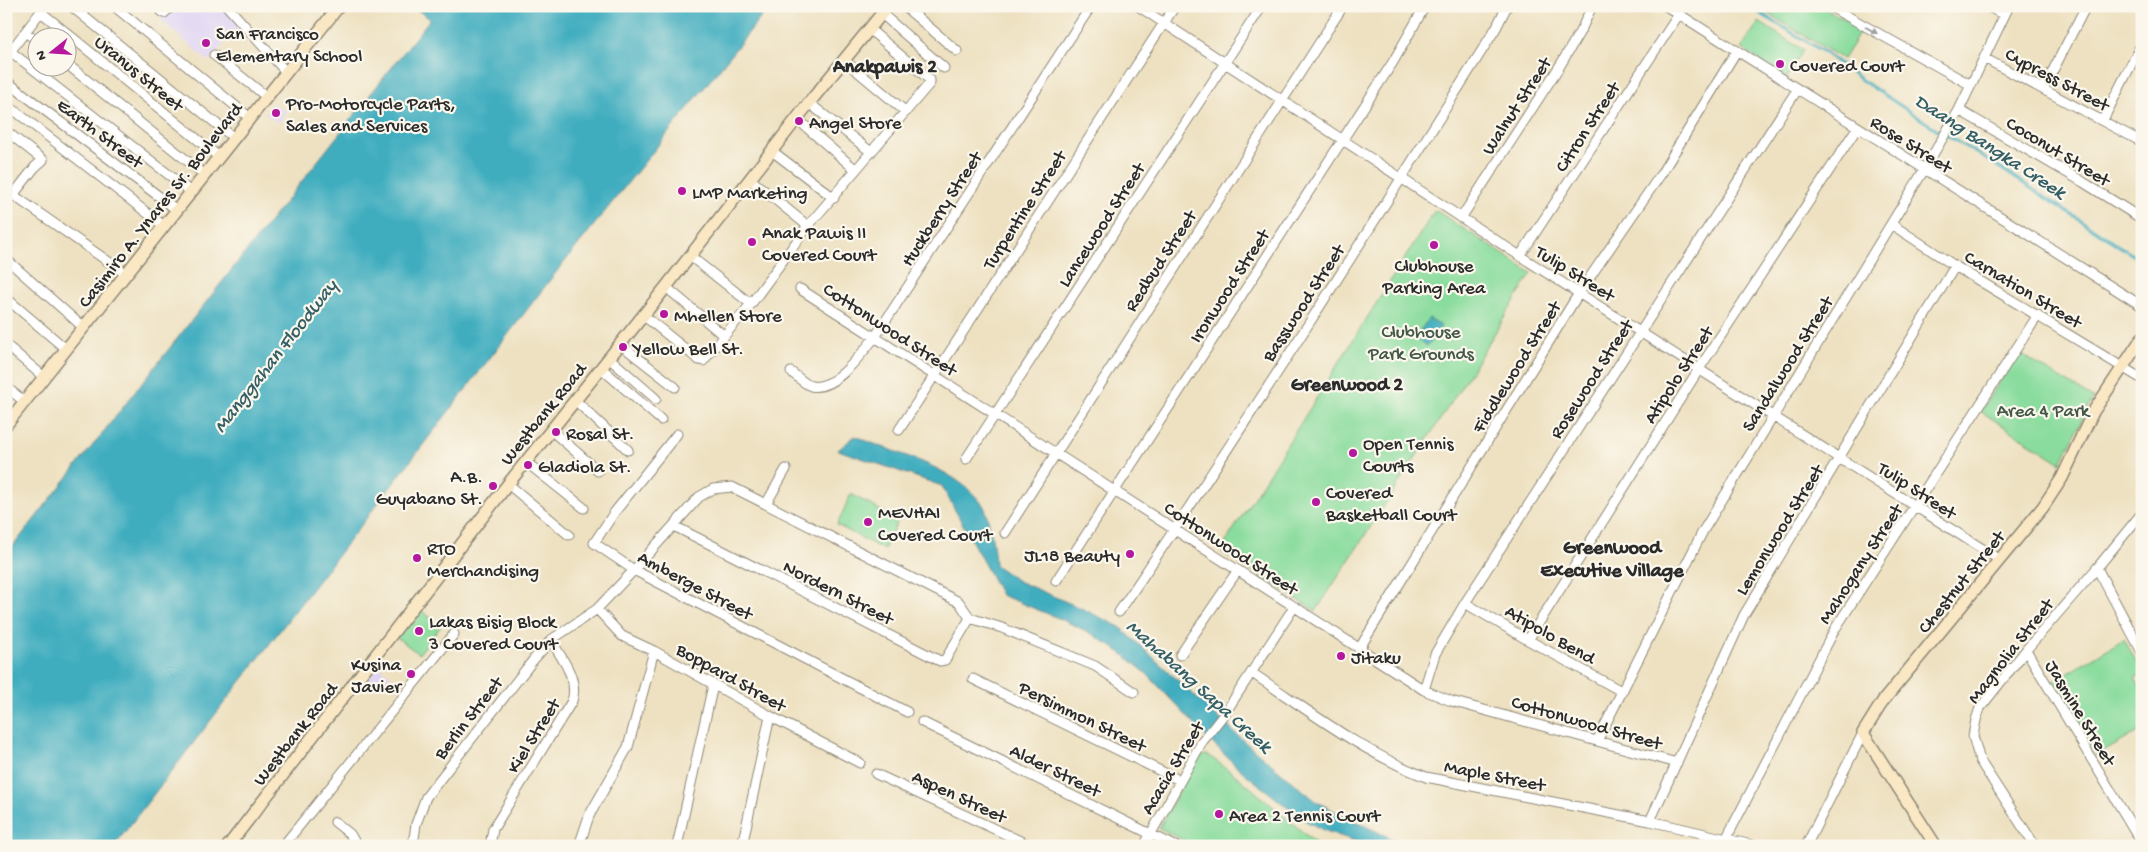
<svg xmlns="http://www.w3.org/2000/svg" width="2148" height="852" viewBox="0 0 2148 852" font-family="'Gochi Hand',sans-serif">
  <style>
    .built { fill: #dfd4f5 }
    .green { fill: #89dc9d; stroke: #5a8464 }
    .water { fill: #41adbf; stroke: #366c75 }
    .lines { fill: none; stroke-linecap: round; stroke-linejoin: round }
    .stream { stroke: #41adbf; stroke-width: 3 }
    .street-casing { stroke: #8c8676; stroke-width: 11 }
    .secondary-casing { stroke: #8c8676; stroke-width: 14 }
    .street { stroke: #fff; stroke-width: 9 }
    .secondary { stroke: #fae7c3; stroke-width: 11 }
    .oneway { fill: #a0a0a0 }
    .poi-dot { fill: #b5179e; stroke: #fbf7ec; stroke-width: 2 }
    .labels { text-anchor: middle; stroke-width: 4.5; stroke-linejoin: round; paint-order: stroke }
    .poi-label { font-size: 19px; fill: #2b2b2b; stroke: #fbf7ec; text-anchor: start }
    .street-label { font-size: 19px; fill: #2b2b2b; stroke: #fbf7ec }
    .park-label { font-size: 19px; fill: #425748; stroke: #fbf7ec }
    .neighbourhood-label { font-size: 20px; font-weight: bold; fill: #2b2b2b; stroke: #fbf7ec }
    .water-label { font-size: 20px; font-style: italic; fill: #345f66; stroke: #fbf7ec }
  </style>
  <rect width="100%" height="100%" fill="#fbf7ec"/>
  <filter id="ink" filterUnits="userSpaceOnUse"><feTurbulence type="fractalNoise" baseFrequency=".02" numOctaves="2"/><feDisplacementMap in="SourceGraphic" scale="10" xChannelSelector="R" yChannelSelector="G"/><feConvolveMatrix kernelMatrix="1 2 1 2 8 2 1 2 1" color-interpolation-filters="sRGB"/></filter>
  <filter id="wash" filterUnits="userSpaceOnUse"><feTurbulence type="fractalNoise" baseFrequency=".0096" numOctaves="4" result="noise"/><feDisplacementMap in="SourceGraphic" scale="20" xChannelSelector="R" yChannelSelector="G"/><feGaussianBlur stdDeviation="1.12" result="paint"/><feColorMatrix in="noise" values="0 0 0 0 0 0 0 0 0 0 0 0 0 0 0 0 0 1.4 0 .05"/><feComposite in="paint" operator="in"/></filter>
  <g filter="url(#wash)">
    <rect width="100%" height="100%" fill="#eee1c1"/>
    <!-- built -->
    <path class="built" d="M 174,6 L 224,6 L 241,26 L 208,61 L 160,19 Z
      M 272,103 L 286,111 L 279,123 L 265,114 Z
      M 378,666 L 390,675 L 381,688 L 369,679 Z"/>
    <!-- green -->
    <path class="green" d="M 1755,6 L 1821,6 L 1862,29 L 1843,59 Z
      M 1759,22 L 1803,50 L 1787,78 L 1741,48 Z
      M 1435,210 L 1532,273 L 1465,381 L 1316,611 L 1220,551 Z
      M 2019,353 L 2093,398 L 2061,463 L 1980,411 Z
      M 851,494 L 898,520 L 884,550 L 837,525 Z
      M 418,608 L 441,626 L 419,654 L 396,637 Z
      M 2124,639 L 2142,672 L 2142,674 L 2135,678 L 2142,690 L 2142,730 L 2096,756 L 2051,683 Z
      M 1208,755 L 1238,777 L 1317,844 L 1323,846 L 1195,846 L 1159,828 L 1198,756 Z"/>
    <!-- water -->
    <path class="water" d="M 412,6 L 770,6 L 550,280 L 114,846 L 6,846 L 6,555 L 430,19 Z
      M 1429,318 L 1441,326 L 1427,346 L 1415,338 Z
      M 855,436 C 899,456 952,464 983,505 C 989,514 995,552 995,565 L 1018,581 L 1083,609 L 1120,627 L 1247,744 L 1316,801 L 1338,813 L 1407,846 L 1369,846 L 1323,830 L 1302,819 L 1242,771 L 1213,744 L 1146,673 L 1120,652 L 1092,634 L 1063,620 L 1001,595 L 942,486 L 838,450 Z"/>
    <g class="lines">
      <!-- stream -->
      <path class="stream" d="M 1748,6 L 1824,52 L 1860,79 L 1930,125 L 1997,166 L 2142,261"/>
    </g>
  </g>
  <g filter="url(#ink)">
    <g class="lines">
      <defs>
        <path id="street" d="M 71,6 L 234,138
          M 114,6 L 250,118
          M 155,6 L 164,13 L 172,6
          M 227,6 L 286,72
          M 904,6 L 957,51
          M 1138,6 L 1520,256 L 2000,560
          M 1666,6 L 2142,306
          M 1829,6 L 1971,85
          M 1987,6 L 2004,15
          M 41,12 L 219,157
          M 882,14 L 944,68
          M 25,32 L 38,41
          M 10,51 L 191,192
          M 214,55 L 267,97
          M 6,57 L 45,6
          M 1984,58 L 2142,142
          M 844,60 L 906,112
          M 68,65 L 205,175
          M 6,81 L 177,210
          M 2044,88 L 2086,6
          M 809,103 L 871,152
          M 6,104 L 164,226
          M 1959,110 L 2083,182 L 2142,219
          M 797,119 L 856,170
          M 2103,120 L 2142,43
          M 6,131 L 43,160 L 35,167 L 13,195
          M 772,151 L 834,198
          M 750,179 L 808,226
          M 6,190 L 126,274
          M 1461,218 L 1561,64 L 1582,28 L 1592,6
          M 1891,224 L 1955,266 L 2142,379
          M 690,256 L 751,304
          M 1520,256 L 1679,14
          M 6,259 L 83,327
          M 666,287 L 723,335
          M 800,289 L 1424,690 L 1451,701 L 1677,763
          M 6,298 L 66,349
          M 643,315 L 699,360 L 703,361 L 751,304 L 808,226 L 930,83 L 930,80 L 869,29
          M 620,344 L 675,387
          M 6,345 L 44,377
          M 609,358 L 656,399
          M 601,368 L 661,420
          M 791,372 C 797,376 804,384 811,386 C 835,391 861,354 875,337 L 1091,6
          M 6,387 L 25,402
          M 575,400 L 628,450
          M 551,430 L 598,471
          M 899,430 L 1175,6
          M 677,434 L 614,513 L 594,543 L 634,570 L 907,712
          M 966,459 L 1262,6
          M 526,462 L 584,508
          M 508,484 L 569,535
          M 766,504 L 786,469
          M 674,526 L 940,661 L 945,660 L 970,618
          M 1005,533 L 1343,6
          M 2097,568 L 2142,652
          M 1056,581 L 1393,62 L 1425,6
          M 1465,603 L 1528,640 L 1621,691
          M 597,609 L 622,636 L 654,651 L 770,716 L 860,763
          M 1119,612 C 1249,420 1373,224 1496,28 L 1507,6
          M 970,618 L 1002,628 L 1095,666 L 1134,692
          M 1528,640 L 1699,369 L 1857,128
          M 1359,649 L 1579,293 L 1661,174 L 1736,52
          M 2026,650 L 2142,843
          M 1180,655 L 1238,570
          M 1252,673 C 1308,710 1363,753 1426,777 L 1650,821 L 1756,846
          M 973,679 L 1179,780
          M 1424,690 L 1435,654 L 1465,603 L 1797,90
          M 922,722 L 1175,846
          M 1597,741 L 1703,531 L 1924,170 L 1959,110 L 2009,6
          M 876,774 L 1031,846
          M 1650,821 L 1744,615 L 1955,266
          M 335,822 L 350,834 L 357,846
          M 1726,839 L 1835,629 L 2038,315
          M 283,846 L 454,634
          M 413,846 L 416,824 L 426,797 L 534,659 L 551,640 L 597,609 L 634,570 L 699,497 L 713,489 L 732,487 L 959,602 L 970,618
          M 490,846 L 493,829 L 572,701 C 579,679 562,659 551,640
          M 579,846 L 589,816 L 628,747 L 654,651
          M 677,846 L 713,685
          M 742,846 L 770,716
          M 1144,846 L 1202,742 L 1225,713 L 1294,607
          M 1806,846 L 1863,733
          M 2035,846 L 1980,761 L 1973,736 L 1976,720 L 1980,708 L 2026,650 L 2097,568 L 2142,513"/>
        <path id="secondary" d="M 6,425 L 339,6
          M 228,846 L 508,484 L 666,287 L 809,103 L 888,6
          M 1936,846 L 1863,733 L 1883,701 L 2043,507 L 2062,478 L 2093,412 L 2142,338"/>
      </defs>
      <!-- street casing -->
      <use href="#street" class="street-casing"/>
      <!-- secondary casing -->
      <use href="#secondary" class="secondary-casing"/>
      <!-- street -->
      <use href="#street" class="street"/>
      <!-- secondary -->
      <use href="#secondary" class="secondary"/>
    </g>
    <!-- one-way arrows -->
    <defs><path id="oneway-solid" d="M-6-.8H1V-3.2L6.5 0L1 3.2V.8H-6Z" transform="scale(1.25)"/></defs>
    <use class="oneway" href="#oneway-solid" transform="translate(1871 30) rotate(29)"/>
  </g>
  <!-- markers -->
  <g class="poi-dot">
    <circle cx="206" cy="43" r="5"/>
    <circle cx="1780" cy="64" r="5"/>
    <circle cx="276" cy="113" r="5"/>
    <circle cx="799" cy="121" r="5"/>
    <circle cx="682" cy="191" r="5"/>
    <circle cx="752" cy="242" r="5"/>
    <circle cx="1434" cy="245" r="5"/>
    <circle cx="664" cy="314" r="5"/>
    <circle cx="623" cy="347" r="5"/>
    <circle cx="556" cy="432" r="5"/>
    <circle cx="1353" cy="453" r="5"/>
    <circle cx="528" cy="465" r="5"/>
    <circle cx="493" cy="486" r="5"/>
    <circle cx="1316" cy="502" r="5"/>
    <circle cx="868" cy="522" r="5"/>
    <circle cx="1130" cy="554" r="5"/>
    <circle cx="417" cy="558" r="5"/>
    <circle cx="419" cy="631" r="5"/>
    <circle cx="1341" cy="656" r="5"/>
    <circle cx="411" cy="674" r="5"/>
    <circle cx="1219" cy="814" r="5"/>
  </g>
  <g class="labels">
    <!-- poi labels -->
    <g class="poi-label">
      <text x="216" y="39">San Francisco<tspan x="216" dy="22">Elementary School</tspan></text>
      <text x="1790" y="71">Covered Court</text>
      <text x="286" y="109">Pro-Motorcycle Parts,<tspan x="286" dy="22">Sales and Services</tspan></text>
      <text x="809" y="128">Angel Store</text>
      <text x="692" y="198">LMP Marketing</text>
      <text x="762" y="238">Anak Pawis II<tspan x="762" dy="22">Covered Court</tspan></text>
      <text x="1434" y="271" text-anchor="middle">Clubhouse<tspan x="1434" dy="22">Parking Area</tspan></text>
      <text x="674" y="321">Mhellen Store</text>
      <text x="633" y="354">Yellow Bell St.</text>
      <text x="566" y="439">Rosal St.</text>
      <text x="1363" y="449">Open Tennis<tspan x="1363" dy="22">Courts</tspan></text>
      <text x="538" y="472">Gladiola St.</text>
      <text x="483" y="482" text-anchor="end">A.B.<tspan x="483" dy="22">Guyabano St.</tspan></text>
      <text x="1326" y="498">Covered<tspan x="1326" dy="22">Basketball Court</tspan></text>
      <text x="878" y="518">MEVHAI<tspan x="878" dy="22">Covered Court</tspan></text>
      <text x="427" y="554">RTO<tspan x="427" dy="22">Merchandising</tspan></text>
      <text x="1120" y="561" text-anchor="end">JL18 Beauty</text>
      <text x="429" y="627">Lakas Bisig Block<tspan x="429" dy="22">3 Covered Court</tspan></text>
      <text x="1351" y="663">Jitaku</text>
      <text x="401" y="670" text-anchor="end">Kusina<tspan x="401" dy="22">Javier</tspan></text>
      <text x="1229" y="821">Area 2 Tennis Court</text>
    </g>
    <!-- street labels -->
    <g class="street-label">
      <text transform="translate(140 72) rotate(39)" y="7">Uranus Street</text>
      <text transform="translate(2058 78) rotate(28)" y="7">Cypress Street</text>
      <text transform="translate(1515 105) rotate(-57)" y="7">Walnut Street</text>
      <text transform="translate(1586 126) rotate(-57)" y="7">Citron Street</text>
      <text transform="translate(101 132) rotate(37)" y="7">Earth Street</text>
      <text transform="translate(1912 143) rotate(32)" y="7">Rose Street</text>
      <text transform="translate(2059 150) rotate(31)" y="7">Coconut Street</text>
      <text transform="translate(159 204) rotate(-52)" y="7">Casimiro A. Ynares Sr. Boulevard</text>
      <text transform="translate(940 208) rotate(-57)" y="7">Huckberry Street</text>
      <text transform="translate(1023 209) rotate(-57)" y="7">Turpentine Street</text>
      <text transform="translate(1100 224) rotate(-57)" y="7">Lancewood Street</text>
      <text transform="translate(1159 260) rotate(-57)" y="7">Redbud Street</text>
      <text transform="translate(1576 272) rotate(32)" y="7">Tulip Street</text>
      <text transform="translate(1228 285) rotate(-57)" y="7">Ironwood Street</text>
      <text transform="translate(2024 288) rotate(31)" y="7">Carnation Street</text>
      <text transform="translate(1302 302) rotate(-57)" y="7">Basswood Street</text>
      <text transform="translate(891 328) rotate(33)" y="7">Cottonwood Street</text>
      <text transform="translate(1786 363) rotate(-58)" y="7">Sandalwood Street</text>
      <text transform="translate(1515 366) rotate(-58)" y="7">Fiddlewood Street</text>
      <text transform="translate(1677 374) rotate(-57)" y="7">Atipolo Street</text>
      <text transform="translate(1590 378) rotate(-57)" y="7">Rosewood Street</text>
      <text transform="translate(542 413) rotate(-51)" y="7">Westbank Road</text>
      <text transform="translate(1918 489) rotate(33)" y="7">Tulip Street</text>
      <text transform="translate(1778 529) rotate(-58)" y="7">Lemonwood Street</text>
      <text transform="translate(1232 547) rotate(33)" y="7">Cottonwood Street</text>
      <text transform="translate(1859 563) rotate(-57)" y="7">Mahogany Street</text>
      <text transform="translate(1960 581) rotate(-51)" y="7">Chestnut Street</text>
      <text transform="translate(696 584) rotate(28)" y="7">Amberge Street</text>
      <text transform="translate(839 591) rotate(27)" y="7">Nordern Street</text>
      <text transform="translate(1551 633) rotate(30)" y="7">Atipolo Bend</text>
      <text transform="translate(2009 650) rotate(-52)" y="7">Magnolia Street</text>
      <text transform="translate(732 676) rotate(29)" y="7">Boppard Street</text>
      <text transform="translate(2082 712) rotate(59)" y="7">Jasmine Street</text>
      <text transform="translate(1083 715) rotate(26)" y="7">Persimmon Street</text>
      <text transform="translate(467 717) rotate(-52)" y="7">Berlin Street</text>
      <text transform="translate(1587 721) rotate(16)" y="7">Cottonwood Street</text>
      <text transform="translate(294 733) rotate(-52)" y="7">Westbank Road</text>
      <text transform="translate(532 735) rotate(-58)" y="7">Kiel Street</text>
      <text transform="translate(1171 767) rotate(-59)" y="7">Acacia Street</text>
      <text transform="translate(1056 769) rotate(26)" y="7">Alder Street</text>
      <text transform="translate(1495 774) rotate(11)" y="7">Maple Street</text>
      <text transform="translate(960 795) rotate(25)" y="7">Aspen Street</text>
    </g>
    <!-- park labels -->
    <g class="park-label">
      <text x="1421" y="337">Clubhouse<tspan x="1421" dy="22">Park Grounds</tspan></text>
      <text x="2043" y="416">Area 4 Park</text>
    </g>
    <!-- neighbourhood labels -->
    <g class="neighbourhood-label">
      <text x="885" y="72">Anakpawis 2</text>
      <text x="1347" y="390">Greenwood 2</text>
      <text x="1612" y="553">Greenwood<tspan x="1612" dy="23">Executive Village</tspan></text>
    </g>
    <!-- water labels -->
    <g class="water-label">
      <text transform="translate(1991 145) rotate(33)" y="7">Daang Bangka Creek</text>
      <text transform="translate(274 355) rotate(-52)" y="7">Manggahan Floodway</text>
      <text transform="translate(1200 685) rotate(42)" y="7">Mahabang Sapa Creek</text>
    </g>
  </g>
  <!-- margin -->
  <rect width="2148" height="852" fill="none" stroke="#fbf7ec" stroke-width="25"/>
  <!-- north arrow -->
  <g transform="translate(52 52) rotate(253)"><circle r="24" fill="#fbf7ec" stroke="#a8a59f"/>
  <path d="M0-4L9 19L0 12L-9 19Z" fill="#b5179e"/>
  <text y="-8" font-size="14" font-weight="bold" text-anchor="middle" fill="#2b2b2b">N</text>
  </g>
</svg>
